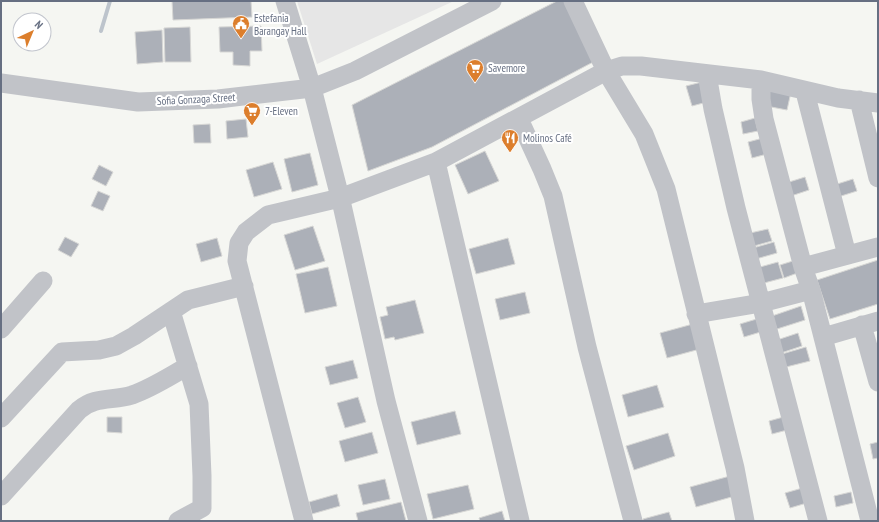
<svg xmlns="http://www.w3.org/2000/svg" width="879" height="522" viewBox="0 0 879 522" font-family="'PT Sans Narrow',sans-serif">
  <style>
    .built { fill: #e6e6e6 }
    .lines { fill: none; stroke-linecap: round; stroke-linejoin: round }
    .stream { stroke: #bdc4cc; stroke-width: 4 }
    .building { fill: #acb0b8; stroke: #d7d7d5 }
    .minor { stroke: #c1c3c8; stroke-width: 19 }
    .labels { text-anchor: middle; stroke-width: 4; stroke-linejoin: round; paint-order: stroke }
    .poi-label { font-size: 11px; fill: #666f82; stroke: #fff; text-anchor: start }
    .street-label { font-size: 11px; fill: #666f82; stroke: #fff }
  </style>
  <rect width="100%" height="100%" fill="#f5f6f2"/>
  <!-- built -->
  <path class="built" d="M 297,1 L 454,1 L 317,64 Z"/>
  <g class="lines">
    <!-- stream -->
    <path class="stream" d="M 101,31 L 110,1"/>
  </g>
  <!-- building -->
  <path class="building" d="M 172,1 L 251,1 L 252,17 L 173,20 Z
    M 557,1 L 571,1 L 597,60 L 432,147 L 368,171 L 352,105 Z
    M 261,26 L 262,51 L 250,51 L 250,66 L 233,65 L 233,52 L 220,52 L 219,27 Z
    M 190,27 L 191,62 L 165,62 L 164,28 Z
    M 162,30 L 163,62 L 137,64 L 135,32 Z
    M 702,82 L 707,102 L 692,106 L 686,86 Z
    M 769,88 L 791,92 L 787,110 L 766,106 Z
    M 755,118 L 758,131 L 743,134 L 741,122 Z
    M 246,119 L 248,137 L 227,139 L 226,121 Z
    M 210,124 L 211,143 L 194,143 L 193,125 Z
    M 767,137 L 771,153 L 752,158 L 748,142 Z
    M 485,151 L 499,181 L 468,194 L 455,165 Z
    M 310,153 L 318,185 L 292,192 L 284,159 Z
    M 273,162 L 282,189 L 254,197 L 246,170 Z
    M 99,165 L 113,172 L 106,186 L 92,179 Z
    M 805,177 L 809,190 L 791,196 L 786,183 Z
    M 853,179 L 857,191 L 838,197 L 834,185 Z
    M 98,191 L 110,196 L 103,211 L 91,206 Z
    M 313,226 L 325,261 L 295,270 L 284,235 Z
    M 768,229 L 772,241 L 754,246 L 750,233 Z
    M 65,237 L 79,244 L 71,257 L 58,250 Z
    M 217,238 L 222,256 L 201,262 L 196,244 Z
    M 508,238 L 515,264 L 476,274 L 469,249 Z
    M 774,242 L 777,253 L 756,259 L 753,248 Z
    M 796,260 L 800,272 L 784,278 L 780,265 Z
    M 878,260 L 878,304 L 830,319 L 817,280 Z
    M 778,262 L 783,278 L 764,283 L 760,267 Z
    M 328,267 L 337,306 L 305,313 L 296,274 Z
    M 525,292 L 530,313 L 500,320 L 495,299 Z
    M 415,300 L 424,333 L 395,340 L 394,337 L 385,339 L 380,317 L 388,315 L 386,307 Z
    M 801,306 L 805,320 L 777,329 L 772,316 Z
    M 760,318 L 764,331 L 744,337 L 740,324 Z
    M 693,324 L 700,349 L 667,358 L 660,333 Z
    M 798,333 L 802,346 L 781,353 L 777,340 Z
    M 806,347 L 810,361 L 786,367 L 782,354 Z
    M 353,360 L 358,378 L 330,385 L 325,367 Z
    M 657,385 L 664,407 L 628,417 L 622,395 Z
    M 358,397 L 366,422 L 345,428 L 337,403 Z
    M 455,411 L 461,434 L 417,445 L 411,422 Z
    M 787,416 L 791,429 L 772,434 L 769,421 Z
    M 107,417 L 122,417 L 122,433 L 107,432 Z
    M 372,432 L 378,453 L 345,462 L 339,441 Z
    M 668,433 L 675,456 L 634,470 L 626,446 Z
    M 878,442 L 878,458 L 873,459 L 870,444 Z
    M 730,476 L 735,496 L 696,507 L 690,487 Z
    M 385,479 L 390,499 L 363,505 L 358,485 Z
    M 468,485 L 474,509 L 433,519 L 427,494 Z
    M 806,487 L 810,502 L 790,508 L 785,493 Z
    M 851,492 L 853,503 L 836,507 L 834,496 Z
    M 337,494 L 340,506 L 312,514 L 309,502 Z
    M 401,502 L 406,521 L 358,521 L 356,513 Z
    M 502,511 L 505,521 L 480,521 L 479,518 Z
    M 669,512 L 672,521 L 643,521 L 643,519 Z"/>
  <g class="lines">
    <!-- minor -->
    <path class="minor" d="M 285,1 L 312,88 L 342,205 L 386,401 L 418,521
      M 573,1 L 606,71 L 644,134 L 666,189 L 735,468 L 745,521
      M 707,74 L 713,109 L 736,208 L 818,521
      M 761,80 L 761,99 L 764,119 L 803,267 L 811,290 L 870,521
      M 1,83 L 138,102 L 218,99 L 312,88 L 355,71 L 492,1
      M 805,92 L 847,255
      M 859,100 L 878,178
      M 519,119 L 542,169 L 553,196 L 587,347 L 633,521
      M 436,162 L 520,521
      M 803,267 L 878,247
      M 171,311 L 199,404 L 202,476 L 202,508 L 178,521
      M 696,314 L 761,303 L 811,290
      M 862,325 L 878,382
      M 1,329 L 43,281
      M 823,337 L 878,321
      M 1,418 L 62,352 L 99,350 L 116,346 L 134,336 L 188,300 L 244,286
      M 1,496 L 79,410 C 95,396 113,401 132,395 C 152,388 170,376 188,366
      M 304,521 L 237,261 L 239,243 L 246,232 L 268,215 L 340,198 L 436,162 L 606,71 L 622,66 L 641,66 L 761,80 L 838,98 L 878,103"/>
  </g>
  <!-- icons -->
  <defs>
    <symbol id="civic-pin" viewBox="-11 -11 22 30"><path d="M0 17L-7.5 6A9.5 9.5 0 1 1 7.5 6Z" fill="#dc7e2c" stroke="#fff"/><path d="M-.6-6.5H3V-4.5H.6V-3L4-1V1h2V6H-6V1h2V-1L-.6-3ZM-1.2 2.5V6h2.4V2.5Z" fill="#fff"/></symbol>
    <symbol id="supermarket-pin" viewBox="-11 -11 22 30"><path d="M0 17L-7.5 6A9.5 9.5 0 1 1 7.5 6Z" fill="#dc7e2c" stroke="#fff"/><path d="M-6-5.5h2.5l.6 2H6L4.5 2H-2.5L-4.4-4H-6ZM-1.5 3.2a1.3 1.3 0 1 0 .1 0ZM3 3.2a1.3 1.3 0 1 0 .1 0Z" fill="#fff"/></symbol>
    <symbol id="restaurant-pin" viewBox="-11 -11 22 30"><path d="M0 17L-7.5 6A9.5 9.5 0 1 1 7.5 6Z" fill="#dc7e2c" stroke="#fff"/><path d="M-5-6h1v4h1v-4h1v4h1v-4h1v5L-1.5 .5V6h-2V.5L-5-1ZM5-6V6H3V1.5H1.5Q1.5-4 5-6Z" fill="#fff"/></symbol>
  </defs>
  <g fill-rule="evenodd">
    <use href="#civic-pin" x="231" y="14" width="20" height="27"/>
    <use href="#supermarket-pin" x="465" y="58" width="20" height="27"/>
    <use href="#supermarket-pin" x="242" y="101" width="20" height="27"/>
    <use href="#restaurant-pin" x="500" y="128" width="20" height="27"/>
  </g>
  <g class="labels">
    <!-- poi labels -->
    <g class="poi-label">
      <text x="254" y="22">Estefania<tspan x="254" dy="13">Barangay Hall</tspan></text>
      <text x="488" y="72">Savemore</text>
      <text x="265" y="115">7-Eleven</text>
      <text x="523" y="142">Molinos Café</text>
    </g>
    <!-- street labels -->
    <g class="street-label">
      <text transform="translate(196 99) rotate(-3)" y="4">Sofia Gonzaga Street</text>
    </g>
  </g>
  <!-- border -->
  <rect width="879" height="522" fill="none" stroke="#666f82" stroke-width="4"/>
  <!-- north arrow -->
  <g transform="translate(32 32) rotate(44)"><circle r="19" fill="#ffffff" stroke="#c2c5cd"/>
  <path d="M0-3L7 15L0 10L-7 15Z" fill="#dc7e2c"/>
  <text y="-6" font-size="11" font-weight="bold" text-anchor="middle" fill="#666f82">N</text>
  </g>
</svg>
